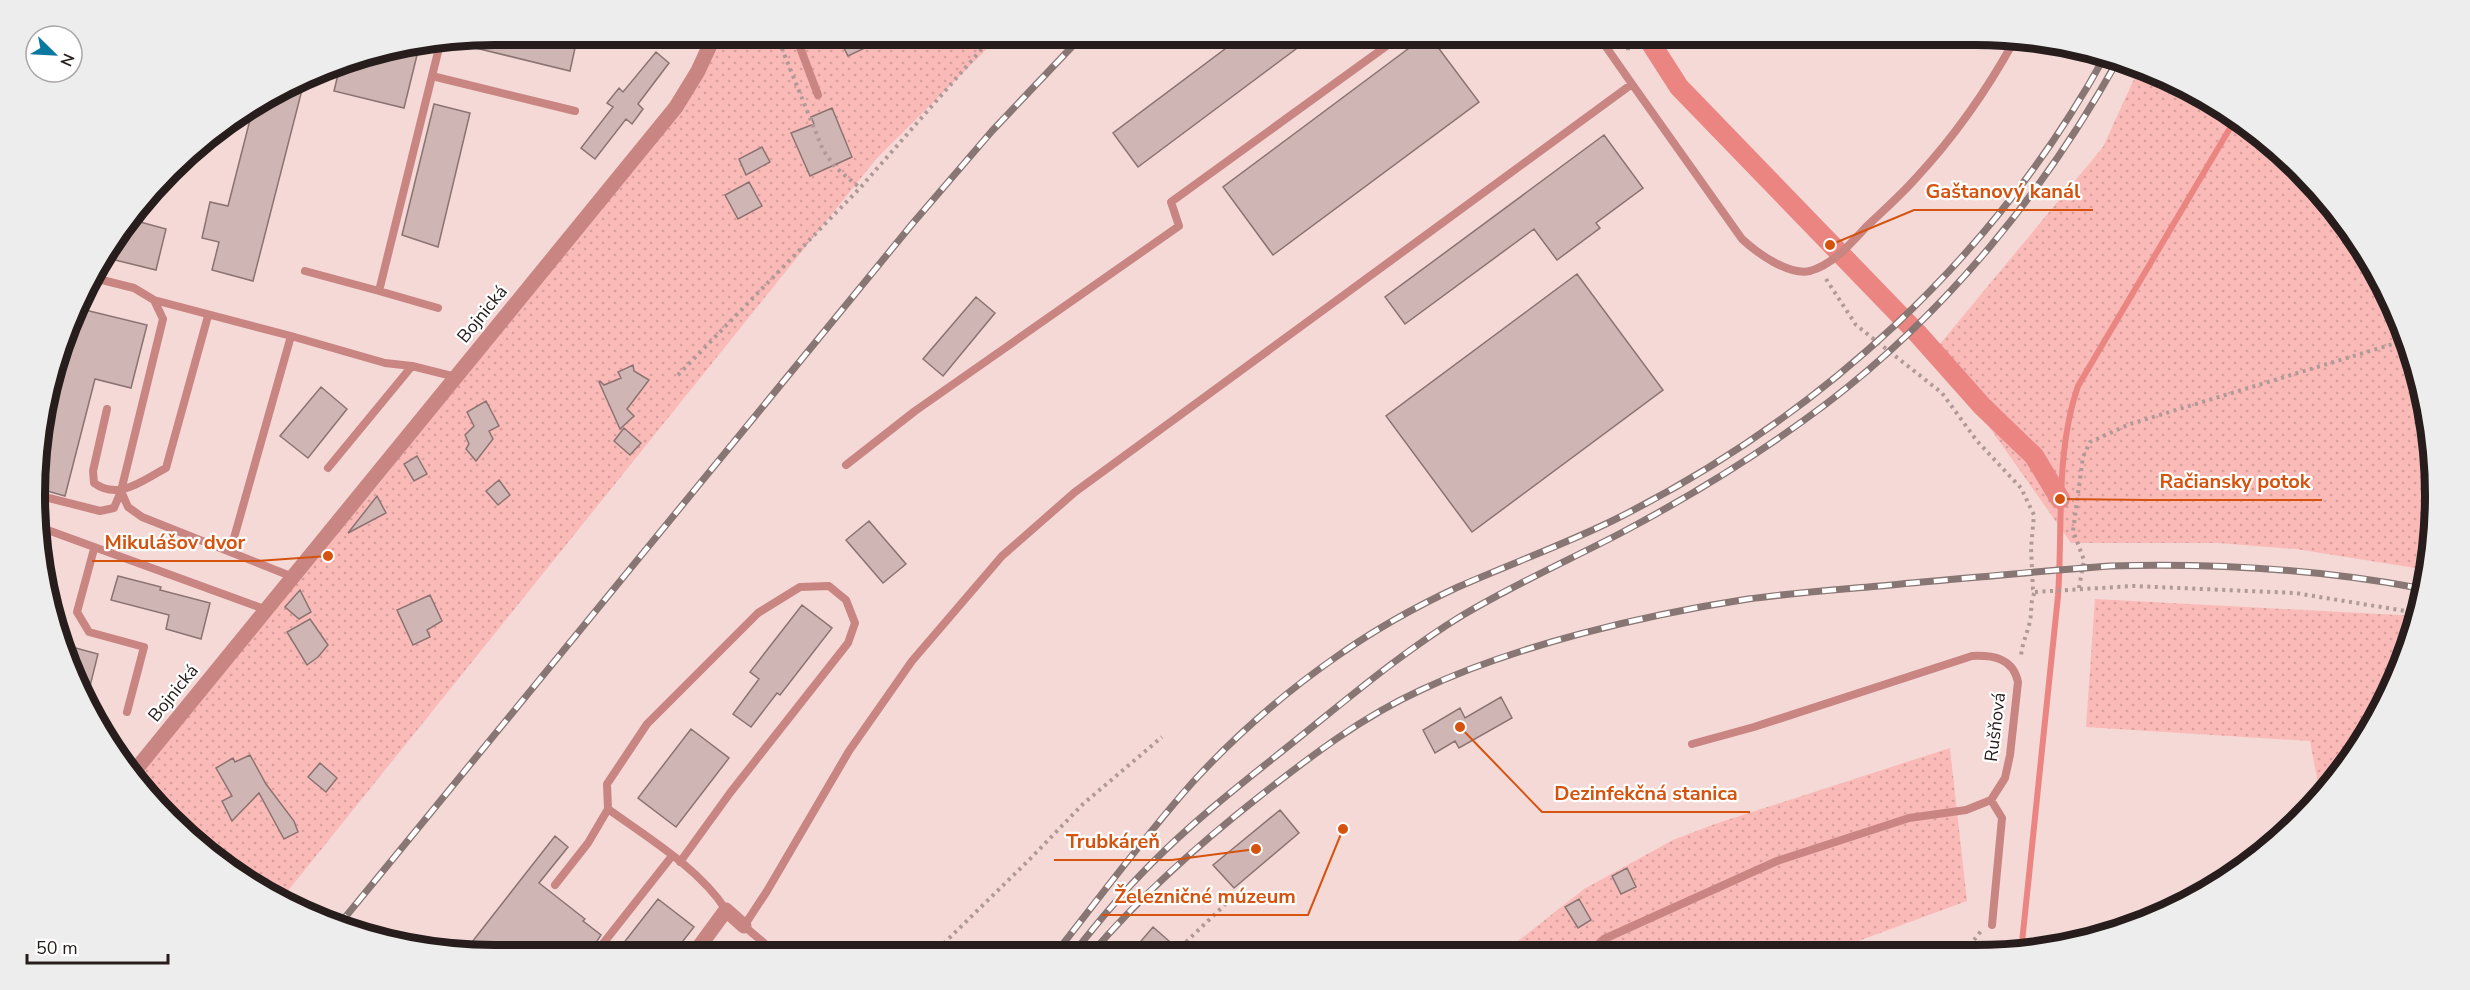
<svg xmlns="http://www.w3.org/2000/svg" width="2470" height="990" viewBox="0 0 2470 990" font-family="'Nunito Sans',sans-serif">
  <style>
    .park { fill: url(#park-dots) }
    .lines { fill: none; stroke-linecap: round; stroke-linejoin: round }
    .stream { stroke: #ea8581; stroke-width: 6 }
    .canal { stroke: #ea8581; stroke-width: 20 }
    .building { fill: #cfb5b3; stroke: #8b7371; stroke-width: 1.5 }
    .path { stroke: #af9a98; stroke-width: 4; stroke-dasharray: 3 4.5; stroke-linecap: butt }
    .lane { stroke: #c88582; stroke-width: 8 }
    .street { stroke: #c88582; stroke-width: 15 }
    .rail-casing { stroke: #877674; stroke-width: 7 }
    .rail { stroke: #fff; stroke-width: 4.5; stroke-dasharray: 14; stroke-linecap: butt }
    .labels { text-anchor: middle; stroke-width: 4.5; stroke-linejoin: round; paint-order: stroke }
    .street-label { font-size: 18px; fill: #261d1c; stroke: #fff }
    .rim { fill: none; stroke: #261d1c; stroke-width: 8 }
    .leader { fill: none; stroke: #d5530e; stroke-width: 2 }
    .callout-dot { fill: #d5530e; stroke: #fff; stroke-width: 2 }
    .callout-label { font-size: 20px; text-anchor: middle; font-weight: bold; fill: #d5530e; stroke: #fff; stroke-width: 4.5; stroke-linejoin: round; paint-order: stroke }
  </style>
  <defs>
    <pattern id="park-dots" width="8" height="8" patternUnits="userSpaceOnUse" patternTransform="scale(1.5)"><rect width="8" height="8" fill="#fabab7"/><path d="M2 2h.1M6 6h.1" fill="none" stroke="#d69f9d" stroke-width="1.8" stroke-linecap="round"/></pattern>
  </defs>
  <rect width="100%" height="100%" fill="#f4d9d7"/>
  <!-- park -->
  <path class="park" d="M 718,35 L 1001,35 L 877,158 L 283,897 L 215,861 L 133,773 L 379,484 L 703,73 Z
    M 2140,66 L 2205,96 L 2278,149 L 2340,214 L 2388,291 L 2420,375 L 2434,465 L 2432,555 L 2428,570 L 2296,549 L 2218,543 L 2071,543 L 1935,350 L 2103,147 Z
    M 2095,599 L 2417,616 L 2411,643 L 2358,751 L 2320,794 L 2310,741 L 2086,727 Z
    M 1950,748 L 1967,901 L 1828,952 L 1503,953 L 1584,889 L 1673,840 L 1715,824 Z"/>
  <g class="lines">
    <!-- stream -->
    <path class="stream" d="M 2021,952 L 2058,596 C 2063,526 2055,453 2078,386 L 2236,118"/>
    <!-- canal -->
    <path class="canal" d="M 1645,34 L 1679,87 L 1918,334 L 1982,406 L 2034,456 L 2060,499"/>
  </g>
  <!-- building -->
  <path class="building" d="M 495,34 L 578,34 L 570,71 L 451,42 Z
    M 858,34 L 861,34 L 867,47 L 848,56 L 841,42 Z
    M 1245,34 L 1316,34 L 1138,167 L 1113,133 Z
    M 1428,34 L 1479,102 L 1273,255 L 1223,187 Z
    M 419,47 L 404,108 L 334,91 L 341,62 Z
    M 656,52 L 669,63 L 638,104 L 643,109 L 632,124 L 626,119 L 595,159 L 581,148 L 613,107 L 607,103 L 619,88 L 623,92 Z
    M 305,78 L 253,281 L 212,270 L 219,242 L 202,238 L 210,202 L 228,206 L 254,104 L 265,96 Z
    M 434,104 L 470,113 L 438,247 L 402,235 Z
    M 832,108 L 852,157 L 810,176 L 791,133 L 814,124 L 811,117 Z
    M 1604,135 L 1643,188 L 1596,223 L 1600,228 L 1557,260 L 1534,229 L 1405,324 L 1385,297 Z
    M 762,147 L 770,162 L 746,175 L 739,159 Z
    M 749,182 L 762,206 L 738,219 L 725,195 Z
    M 133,220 L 166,229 L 156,270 L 103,257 Z
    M 1577,274 L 1663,390 L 1472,532 L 1386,416 Z
    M 976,297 L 995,313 L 943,376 L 923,359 Z
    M 77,308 L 147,325 L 131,388 L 95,379 L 65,496 L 40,489 L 38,435 L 59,347 Z
    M 633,365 L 634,371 L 649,380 L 627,409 L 634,416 L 620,429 L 599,382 L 600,381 L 604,385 L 621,378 L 618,372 Z
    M 321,387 L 347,409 L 308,458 L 280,436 Z
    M 486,401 L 499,426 L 489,431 L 493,439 L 476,461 L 466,449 L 469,444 L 465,435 L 474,426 L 467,412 Z
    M 624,428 L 641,443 L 630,455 L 614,441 Z
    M 417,456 L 427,474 L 414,481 L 404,464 Z
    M 499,480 L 510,495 L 498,505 L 486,491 Z
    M 377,496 L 386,513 L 348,533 Z
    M 869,521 L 906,564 L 883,583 L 846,540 Z
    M 118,576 L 161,587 L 160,590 L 210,603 L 201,639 L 166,629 L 169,615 L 111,600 Z
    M 300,590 L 311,612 L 299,619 L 285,607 Z
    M 430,595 L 442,621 L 427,630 L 430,637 L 413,645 L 397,610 Z
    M 802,605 L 832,628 L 780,695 L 777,693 L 751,727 L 733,714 L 759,679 L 750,672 Z
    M 310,619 L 328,645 L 318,657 L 307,665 L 287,632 Z
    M 61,644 L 98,654 L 86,702 L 69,671 Z
    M 1501,697 L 1512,718 L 1459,748 L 1455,741 L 1435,753 L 1423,730 L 1460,708 L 1465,718 Z
    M 691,729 L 729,758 L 676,827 L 638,798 Z
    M 250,755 L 266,784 L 294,821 L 298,832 L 284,839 L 259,793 L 232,821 L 222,801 L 232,796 L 216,768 L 233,758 L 235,762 Z
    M 320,763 L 337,778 L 326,792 L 308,777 Z
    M 1280,810 L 1299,833 L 1234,888 L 1213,865 Z
    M 555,836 L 568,847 L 539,883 L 585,919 L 583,921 L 601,935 L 588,955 L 495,956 L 465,951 Z
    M 1627,868 L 1636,887 L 1621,894 L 1612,876 Z
    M 658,899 L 694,927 L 672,955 L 602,955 L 611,943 L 619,949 Z
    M 1579,899 L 1591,920 L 1578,928 L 1565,907 Z
    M 1153,927 L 1169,941 L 1158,954 L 1130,954 Z"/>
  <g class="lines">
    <!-- path -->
    <path class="path" d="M 776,34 L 823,150 L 835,167 L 860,188
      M 1622,34 L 1628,44 L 1628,54
      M 1826,279 L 1856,325 L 1942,393 L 1977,441 L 2021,488 L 2034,515 L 2031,548 L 2033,589 L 2035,592 C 2030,600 2032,612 2030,621 C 2027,635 2021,645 2021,659
      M 678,375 L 860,188 L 995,34
      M 2079,588 L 2084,560 L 2073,531 L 2083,457 L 2090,442 L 2130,424 L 2406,340
      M 2035,592 L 2133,586 L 2295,593 L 2418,613
      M 1965,952 L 1981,931
      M 1988,952 L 1990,938
      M 933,954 L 1029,860 L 1083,804 L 1162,737
      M 1177,954 L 1187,941 L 1237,893"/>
    <!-- lane -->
    <path class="lane" d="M 795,34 L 818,95
      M 1597,34 L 1632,84
      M 440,44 L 432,76 L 575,111
      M 305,271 L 379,291 L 432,76
      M 379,291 L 438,308
      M 154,300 L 291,336
      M 107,409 L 93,471 L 94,483 C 119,501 143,480 166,468 L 208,316
      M 846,465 L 915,411 L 1179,226 L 1171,202 L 1403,34
      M 328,468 L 412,366 L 456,377
      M 121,491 L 128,507 L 142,517 L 293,577
      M 41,496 L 100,511 L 114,508 L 121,491 L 163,319 L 154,300 L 134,288 L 90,277
      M 42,528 L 267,610
      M 94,549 L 77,612 L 89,632 L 144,647 L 127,712
      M 230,552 L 291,336 L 385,363 L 412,366
      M 1991,800 L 2002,818 L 1992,925
      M 680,862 L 730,793 L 848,643 L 855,623 L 846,600 L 829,586 L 800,587 L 758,613 L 647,724 L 607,784 L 608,809 C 647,837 700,869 726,910
      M 555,885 L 588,843 L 608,809
      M 1589,953 L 1604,939 L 1777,861 L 1909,818 L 1966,810 L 1991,800 L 2005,778 L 2010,755 L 2018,682 C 2013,658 1993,655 1972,656 L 1754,727 L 1692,744
      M 594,955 L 672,856
      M 778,955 L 744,926 L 767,891 L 849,751 L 912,661 L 1002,556 L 1075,492 L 1632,84 L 1742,239 C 1757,253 1789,276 1810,271 C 1834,264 1851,243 1867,226 C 1884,210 1901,195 1916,178 C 1954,137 1987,90 2014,41"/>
    <!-- street -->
    <path class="street" d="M 133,773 L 676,107 L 698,71 L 715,34
      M 693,955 L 726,910 L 744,926"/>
    <defs>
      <path id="rail" d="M 338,926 L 913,223 L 992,131 L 1084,34
        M 1055,954 C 1100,897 1144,837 1192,783 C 1235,736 1283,694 1336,657 C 1374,630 1415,607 1458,587 C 1510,564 1563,545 1614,520 C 1820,417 1994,258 2105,56
        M 1073,954 C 1097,923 1123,892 1151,864 C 1198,816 1253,775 1306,732 C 1357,691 1407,649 1463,615 C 1513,585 1567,561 1619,534 C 1691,496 1761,453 1826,404 C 1947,312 2046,190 2119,58
        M 1091,954 C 1142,894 1199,844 1260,796 C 1311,756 1362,717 1421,690 C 1516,645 1644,615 1748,599 C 1799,592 1850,589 1901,584 C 1971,578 2040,571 2110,566 C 2216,563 2320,569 2424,589"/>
    </defs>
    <!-- rail casing -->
    <use href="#rail" class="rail-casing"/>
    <!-- rail -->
    <use href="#rail" class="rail"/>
  </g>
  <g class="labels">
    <!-- street labels -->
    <g class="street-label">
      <text transform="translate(482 314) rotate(-51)" y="6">Bojnická</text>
      <text transform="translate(173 693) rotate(-51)" y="6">Bojnická</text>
      <text transform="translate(1995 727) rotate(-83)" y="6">Rušňová</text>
    </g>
  </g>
  <!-- crop -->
  <path d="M0 0H2470V990H0ZM495 45H1975A450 450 0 0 1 2425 495V495A450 450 0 0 1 1975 945H495A450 450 0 0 1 45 495V495A450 450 0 0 1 495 45Z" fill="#eeeded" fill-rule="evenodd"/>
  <path class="rim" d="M495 45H1975A450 450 0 0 1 2425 495V495A450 450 0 0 1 1975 945H495A450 450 0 0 1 45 495V495A450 450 0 0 1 495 45Z"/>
  <!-- callouts -->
  <path class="leader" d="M1830 245L1914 210H2093M2060 499L2147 500H2322M328 556L257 561H92M1460 727L1542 812H1750M1256 849L1172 860H1054M1343 829L1308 915H1102"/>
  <g class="callout-dot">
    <circle cx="1830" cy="245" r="6"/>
    <circle cx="2060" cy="499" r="6"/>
    <circle cx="328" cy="556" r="6"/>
    <circle cx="1460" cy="727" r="6"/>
    <circle cx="1256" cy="849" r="6"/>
    <circle cx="1343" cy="829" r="6"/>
  </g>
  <g class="callout-label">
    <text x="2003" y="198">Gaštanový kanál</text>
    <text x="2235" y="488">Račiansky potok</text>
    <text x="175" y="549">Mikulášov dvor</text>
    <text x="1646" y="800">Dezinfekčná stanica</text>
    <text x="1113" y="848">Trubkáreň</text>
    <text x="1205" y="903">Železničné múzeum</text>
  </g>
  <!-- north arrow -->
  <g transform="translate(54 54) rotate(114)"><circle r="28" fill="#ffffff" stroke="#a8a5a4" stroke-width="1.5"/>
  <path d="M0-4.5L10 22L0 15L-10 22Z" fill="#0b78a2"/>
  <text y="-9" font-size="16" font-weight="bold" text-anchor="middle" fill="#261d1c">N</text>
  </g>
  <!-- scale -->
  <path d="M27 954v9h141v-9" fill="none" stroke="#261d1c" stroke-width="3"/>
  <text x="36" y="954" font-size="18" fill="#261d1c" stroke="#ffffff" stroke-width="4.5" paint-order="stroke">50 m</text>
</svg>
